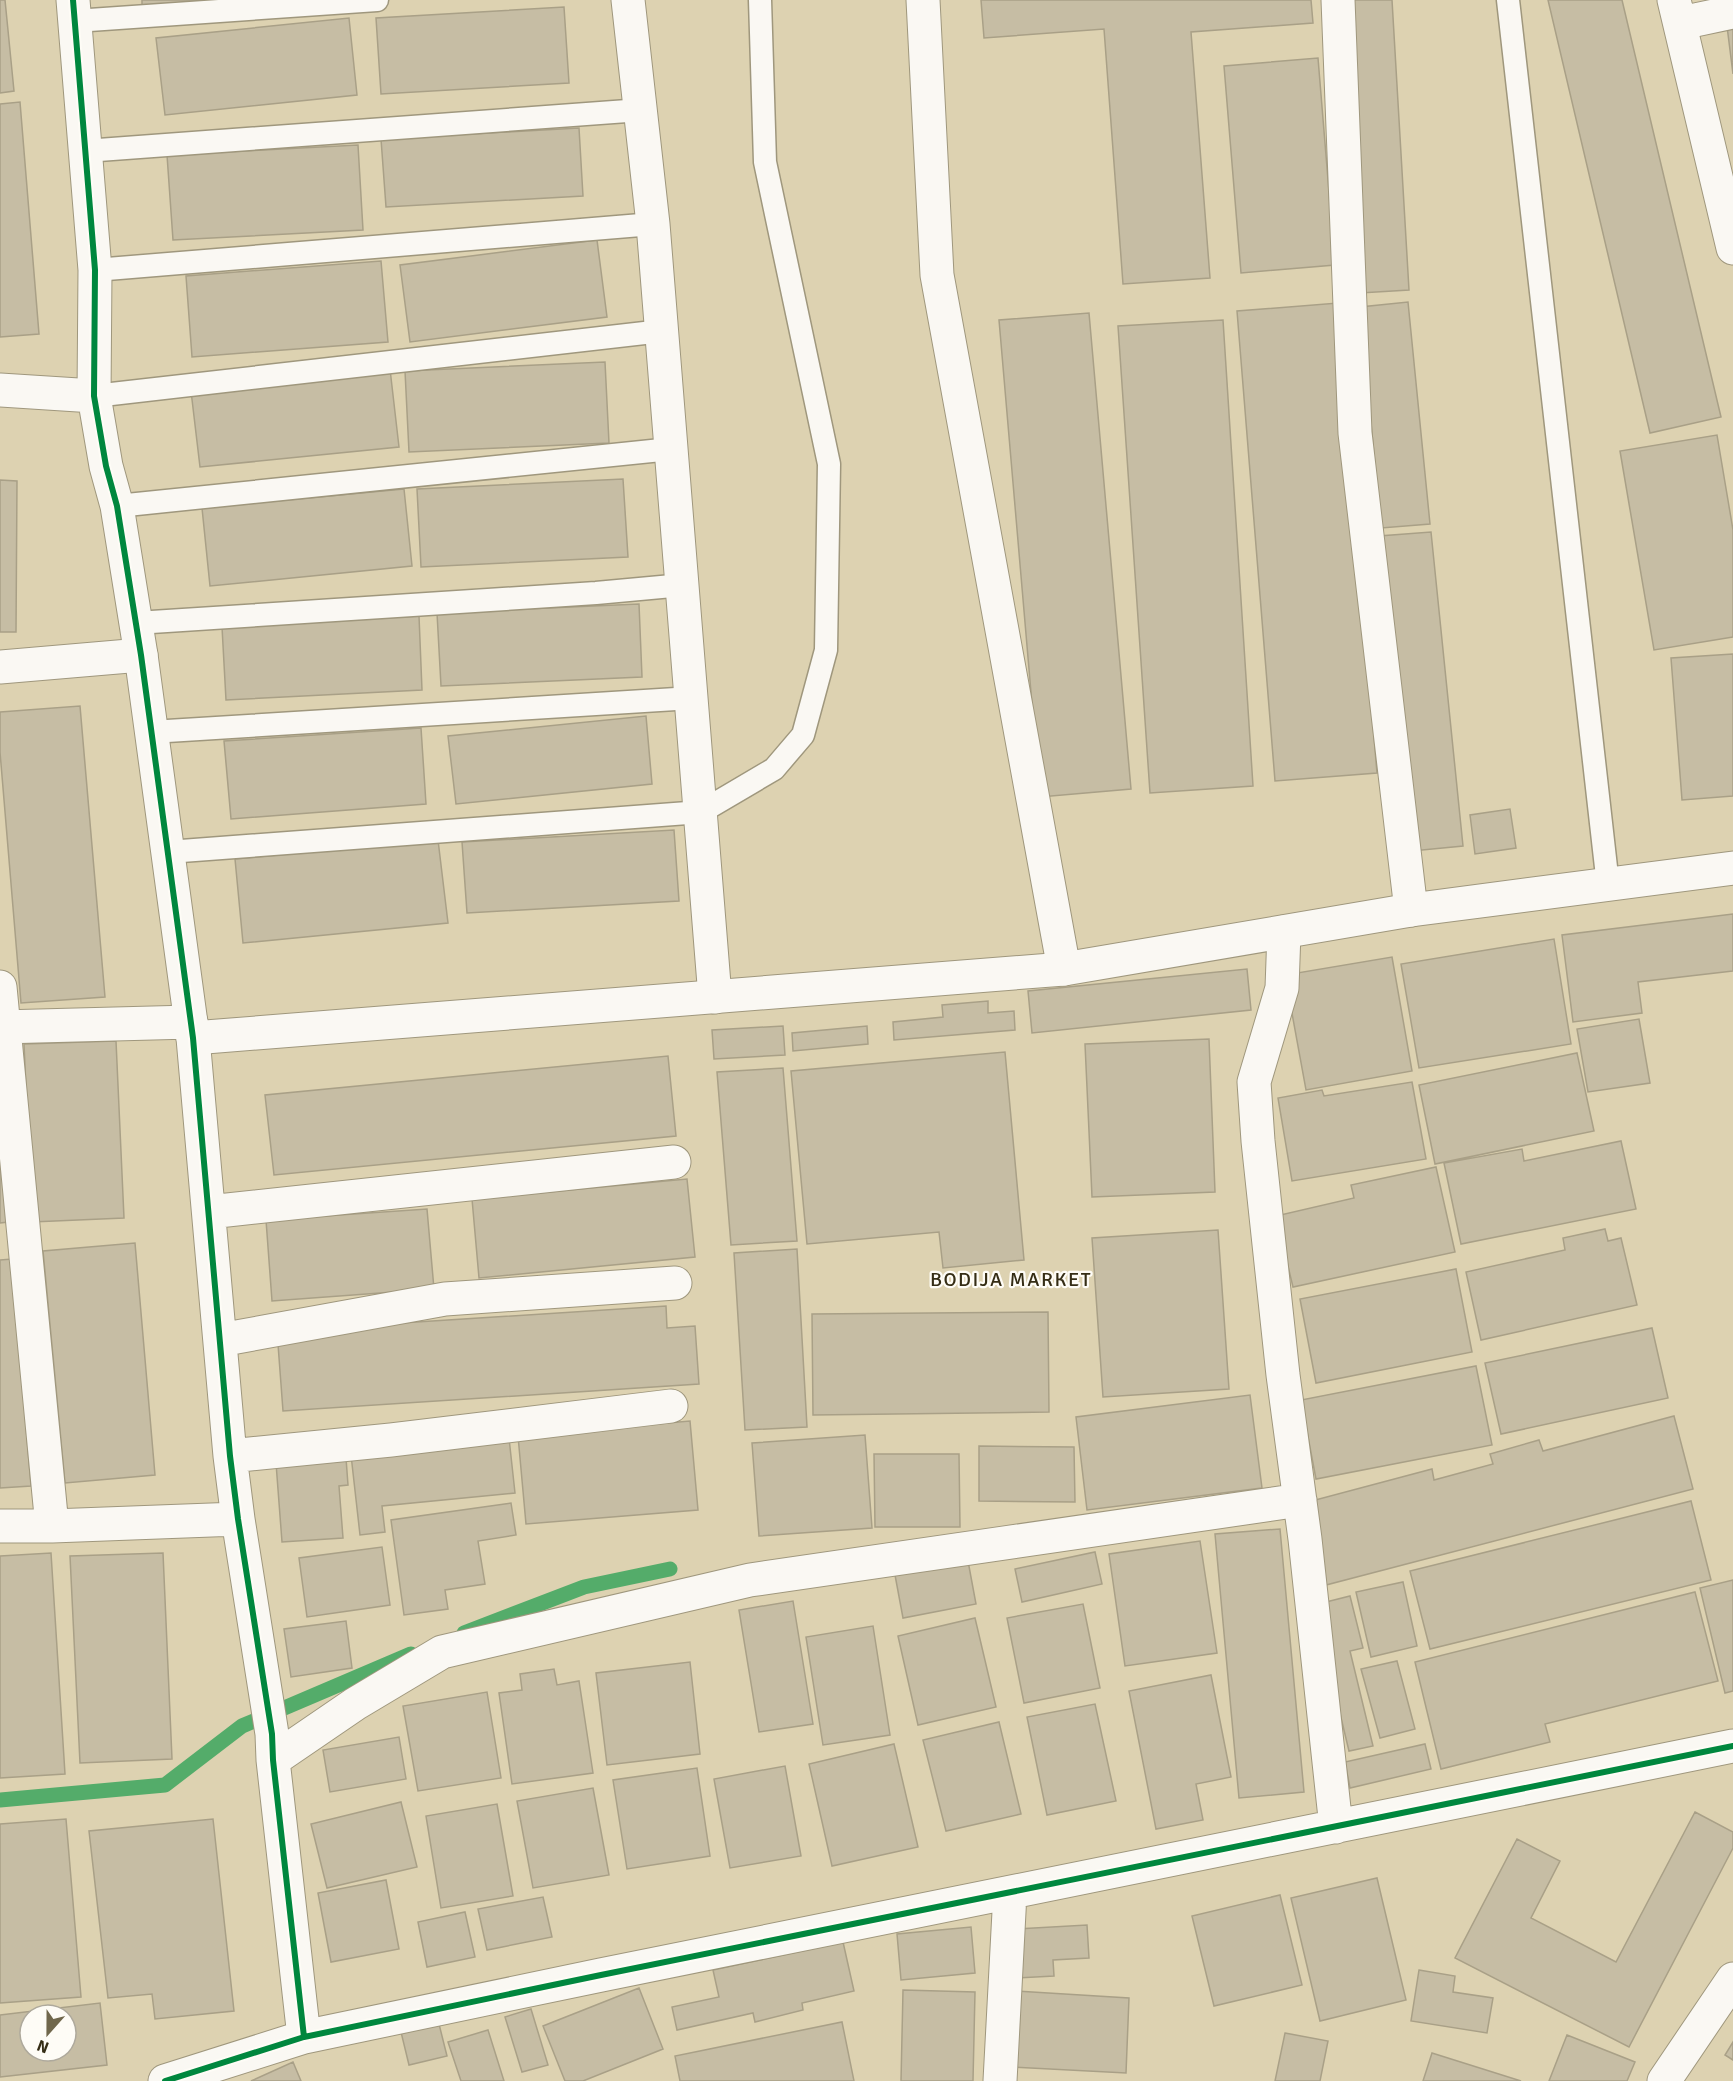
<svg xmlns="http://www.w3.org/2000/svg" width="1733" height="2081" viewBox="0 0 1733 2081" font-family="Signika,sans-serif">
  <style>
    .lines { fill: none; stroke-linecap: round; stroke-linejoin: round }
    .stream { stroke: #54ac6a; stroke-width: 15 }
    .building { fill: #c6bda4; stroke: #a9a087; stroke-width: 1.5; fill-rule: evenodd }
    .lane-casing { stroke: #9f977d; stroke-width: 25 }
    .street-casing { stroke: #9f977d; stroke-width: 35 }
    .secondary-casing { stroke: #9f977d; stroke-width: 35 }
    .lane { stroke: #faf8f3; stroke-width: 22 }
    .street { stroke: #faf8f3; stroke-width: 33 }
    .secondary { stroke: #faf8f3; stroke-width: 33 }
    .cycleway-casing { stroke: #fefcf6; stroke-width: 10 }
    .cycleway { stroke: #00873e; stroke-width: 6 }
    .labels { text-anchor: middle; stroke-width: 4.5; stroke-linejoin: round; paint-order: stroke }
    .neighbourhood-label { font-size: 20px; letter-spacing: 1.5px; fill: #352d15; stroke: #fefcf6 }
  </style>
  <rect width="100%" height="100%" fill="#ddd2b1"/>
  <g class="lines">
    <!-- stream -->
    <path class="stream" d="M 464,1633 L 584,1587 L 670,1569
      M 0,1800 L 165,1785 L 242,1726 L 411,1654"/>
  </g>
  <!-- building -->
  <path class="building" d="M 0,0 L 5,0 L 14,91 L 0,93 Z
    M 142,0 L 229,0 L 142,6 Z
    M 981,0 L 1311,0 L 1313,23 L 1191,32 L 1210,278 L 1123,284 L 1104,29 L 984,38 Z
    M 1342,0 L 1392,0 L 1409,290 L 1360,293 Z
    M 1548,0 L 1622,0 L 1721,417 L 1650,433 Z
    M 564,7 L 569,83 L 381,94 L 376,18 Z
    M 349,18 L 357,95 L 165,115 L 156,38 Z
    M 1733,25 L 1733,74 L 1727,26 Z
    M 1318,58 L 1335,265 L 1241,273 L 1224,66 Z
    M 20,102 L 39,334 L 0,337 L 0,104 Z
    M 579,128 L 583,196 L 386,207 L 381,139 Z
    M 358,145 L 363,230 L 173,240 L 167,155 Z
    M 597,240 L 607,317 L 410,342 L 400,265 Z
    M 381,261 L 388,342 L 192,357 L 186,276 Z
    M 1408,302 L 1430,524 L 1381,528 L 1360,307 Z
    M 1338,303 L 1377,773 L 1275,781 L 1237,311 Z
    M 1089,313 L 1131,789 L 1040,797 L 999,320 Z
    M 1223,320 L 1253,786 L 1150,793 L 1118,326 Z
    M 605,362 L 609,443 L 409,452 L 405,371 Z
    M 390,369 L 399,447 L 200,467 L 191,391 Z
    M 1717,435 L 1733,530 L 1733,637 L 1654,650 L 1620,451 Z
    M 623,479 L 628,557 L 421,567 L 417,489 Z
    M 0,480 L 17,481 L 16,632 L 0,632 Z
    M 404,489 L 412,566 L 210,586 L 202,508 Z
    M 1431,532 L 1463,846 L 1412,851 L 1379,536 Z
    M 639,604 L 642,677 L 441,686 L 437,613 Z
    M 419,616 L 422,690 L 226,700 L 222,627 Z
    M 1733,654 L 1733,796 L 1682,800 L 1671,658 Z
    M 80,706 L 105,997 L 21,1003 L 0,752 L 0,712 Z
    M 646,716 L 652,784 L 456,804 L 448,736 Z
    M 421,728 L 426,804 L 231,819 L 224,741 Z
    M 1510,809 L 1516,848 L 1475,854 L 1470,815 Z
    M 674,830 L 679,901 L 467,913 L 462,842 Z
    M 438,840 L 448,923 L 243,943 L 235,859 Z
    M 1733,914 L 1733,971 L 1638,982 L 1642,1013 L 1573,1022 L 1562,935 Z
    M 1554,939 L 1571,1044 L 1419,1068 L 1401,964 Z
    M 1392,957 L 1412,1071 L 1306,1090 L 1285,975 Z
    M 1247,969 L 1251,1010 L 1032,1033 L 1028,991 Z
    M 988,1001 L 988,1013 L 1014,1011 L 1015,1030 L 894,1040 L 893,1022 L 943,1017 L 942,1005 Z
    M 1639,1019 L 1650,1083 L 1588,1092 L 1577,1029 Z
    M 783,1026 L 785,1055 L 714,1059 L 712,1030 Z
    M 867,1026 L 868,1044 L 793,1051 L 792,1033 Z
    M 1209,1039 L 1215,1192 L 1092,1197 L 1085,1044 Z
    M 116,1041 L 124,1218 L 32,1222 L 24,1044 Z
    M 1005,1052 L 1024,1260 L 943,1268 L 939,1232 L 807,1244 L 791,1071 Z
    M 1577,1053 L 1594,1131 L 1435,1164 L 1419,1085 Z
    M 668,1056 L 676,1136 L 274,1175 L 265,1095 Z
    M 783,1068 L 797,1241 L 731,1245 L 717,1072 Z
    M 1412,1082 L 1426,1159 L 1292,1181 L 1278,1098 L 1322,1090 L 1324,1096 Z
    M 0,1138 L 8,1222 L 0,1223 Z
    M 1621,1141 L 1636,1209 L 1461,1244 L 1444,1163 L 1522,1149 L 1524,1161 Z
    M 1436,1167 L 1455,1252 L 1293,1287 L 1276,1216 L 1354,1198 L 1351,1185 Z
    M 687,1179 L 695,1257 L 479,1278 L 472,1199 Z
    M 427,1209 L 434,1289 L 272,1301 L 266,1220 Z
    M 1605,1229 L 1608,1241 L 1621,1238 L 1637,1305 L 1481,1340 L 1466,1272 L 1565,1250 L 1563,1238 Z
    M 1218,1230 L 1229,1389 L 1103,1397 L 1092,1238 Z
    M 135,1243 L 155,1475 L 65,1483 L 43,1251 Z
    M 797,1249 L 807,1427 L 745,1430 L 734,1253 Z
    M 12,1259 L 31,1486 L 0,1488 L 0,1260 Z
    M 1456,1269 L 1472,1352 L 1316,1383 L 1300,1299 Z
    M 666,1306 L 667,1328 L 695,1326 L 699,1384 L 283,1411 L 277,1331 Z
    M 1048,1312 L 1049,1412 L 813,1415 L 812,1314 Z
    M 1652,1328 L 1668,1398 L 1501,1434 L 1485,1363 Z
    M 1476,1366 L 1492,1445 L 1316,1479 L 1301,1400 Z
    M 1250,1395 L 1262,1488 L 1087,1510 L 1076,1417 Z
    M 1674,1416 L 1693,1489 L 1326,1585 L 1304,1503 L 1432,1469 L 1434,1480 L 1493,1464 L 1490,1454 L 1539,1440 L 1543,1451 Z
    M 690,1421 L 698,1510 L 526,1524 L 518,1436 Z
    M 865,1435 L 872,1528 L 759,1536 L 752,1443 Z
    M 509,1438 L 515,1493 L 382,1506 L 385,1532 L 360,1535 L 351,1455 Z
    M 979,1446 L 1074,1447 L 1075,1502 L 979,1501 Z
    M 874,1454 L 959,1454 L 960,1527 L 875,1527 Z
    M 346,1458 L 348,1485 L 339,1486 L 343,1538 L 282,1542 L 276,1463 Z
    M 1691,1501 L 1711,1580 L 1430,1649 L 1410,1571 Z
    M 511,1503 L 516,1535 L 478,1541 L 485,1584 L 445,1590 L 448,1609 L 404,1615 L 391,1520 Z
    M 1280,1529 L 1304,1792 L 1239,1798 L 1215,1534 Z
    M 1200,1541 L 1217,1653 L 1125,1666 L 1109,1554 Z
    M 382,1547 L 390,1605 L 307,1617 L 299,1558 Z
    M 1095,1552 L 1102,1584 L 1022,1602 L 1015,1569 Z
    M 51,1553 L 65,1774 L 0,1778 L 0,1556 Z
    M 163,1553 L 172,1759 L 80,1763 L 70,1556 Z
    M 968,1561 L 976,1604 L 903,1618 L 895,1575 Z
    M 1733,1580 L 1733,1691 L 1725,1693 L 1700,1588 Z
    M 1403,1582 L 1417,1646 L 1371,1657 L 1356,1592 Z
    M 1695,1592 L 1718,1681 L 1545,1724 L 1550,1742 L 1441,1769 L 1415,1662 Z
    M 1350,1596 L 1363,1648 L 1350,1651 L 1373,1746 L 1349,1751 L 1314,1605 Z
    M 793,1601 L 813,1724 L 759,1732 L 739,1610 Z
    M 1083,1604 L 1100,1688 L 1024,1703 L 1007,1618 Z
    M 975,1618 L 996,1707 L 918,1725 L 898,1636 Z
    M 346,1621 L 352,1668 L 291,1677 L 284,1629 Z
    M 873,1626 L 890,1735 L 823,1745 L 806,1637 Z
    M 1397,1661 L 1415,1729 L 1380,1738 L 1361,1669 Z
    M 690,1662 L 700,1754 L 607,1765 L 596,1673 Z
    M 554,1669 L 557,1685 L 579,1681 L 593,1773 L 512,1784 L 499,1693 L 522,1690 L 520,1674 Z
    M 1211,1675 L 1231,1777 L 1196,1784 L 1203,1820 L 1156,1829 L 1129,1691 Z
    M 487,1692 L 501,1778 L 418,1791 L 403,1706 Z
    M 1095,1704 L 1116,1801 L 1047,1815 L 1027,1717 Z
    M 999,1722 L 1021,1814 L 946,1831 L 923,1740 Z
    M 399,1737 L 406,1779 L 330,1792 L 323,1750 Z
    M 894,1744 L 918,1847 L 832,1866 L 809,1764 Z
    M 1425,1744 L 1431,1769 L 1350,1788 L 1345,1762 Z
    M 785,1766 L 801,1856 L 730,1868 L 714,1779 Z
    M 697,1768 L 710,1856 L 627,1869 L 613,1780 Z
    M 593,1788 L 609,1875 L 533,1888 L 517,1801 Z
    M 401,1802 L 417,1867 L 327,1888 L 311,1824 Z
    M 497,1804 L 513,1896 L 441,1908 L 426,1816 Z
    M 1695,1812 L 1733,1832 L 1733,1848 L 1629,2047 L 1455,1958 L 1517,1839 L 1560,1861 L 1531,1918 L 1616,1962 Z
    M 66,1819 L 81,1997 L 0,2003 L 0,1824 Z
    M 213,1819 L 234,2011 L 155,2019 L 152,1994 L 108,1998 L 89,1831 Z
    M 1377,1878 L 1406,2000 L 1320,2021 L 1291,1898 Z
    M 386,1880 L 399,1949 L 331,1962 L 318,1893 Z
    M 1280,1895 L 1302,1985 L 1214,2006 L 1192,1916 Z
    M 543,1897 L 552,1937 L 487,1950 L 478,1909 Z
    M 465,1912 L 475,1957 L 427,1967 L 418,1922 Z
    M 1087,1925 L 1089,1958 L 1053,1960 L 1054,1976 L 1017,1978 L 1014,1929 Z
    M 971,1927 L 975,1973 L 901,1980 L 897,1934 Z
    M 843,1942 L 854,1991 L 802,2003 L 803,2010 L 755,2022 L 753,2013 L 677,2030 L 672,2007 L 719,1997 L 713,1970 Z
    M 1419,1970 L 1455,1976 L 1453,1992 L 1493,1998 L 1487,2033 L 1411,2021 Z
    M 639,1988 L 663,2049 L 583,2081 L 565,2081 L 543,2026 Z
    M 903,1990 L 975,1992 L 973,2081 L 901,2081 Z
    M 1014,1991 L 1129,1998 L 1126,2073 L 1010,2067 Z
    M 100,2003 L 107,2065 L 0,2077 L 0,2015 ZM 30,2015 L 66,2015 L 66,2051 L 30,2051 Z
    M 531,2009 L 548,2065 L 522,2072 L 505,2017 Z
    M 842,2022 L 854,2081 L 680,2081 L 675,2056 Z
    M 439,2024 L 447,2056 L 409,2065 L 401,2032 Z
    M 488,2030 L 504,2081 L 461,2081 L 448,2042 Z
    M 1285,2033 L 1328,2041 L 1320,2081 L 1275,2081 Z
    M 1567,2035 L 1635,2062 L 1627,2081 L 1549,2081 Z
    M 1733,2042 L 1733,2060 L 1725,2055 Z
    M 1432,2053 L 1521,2081 L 1423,2081 Z
    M 293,2062 L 301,2081 L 251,2081 Z"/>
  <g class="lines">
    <defs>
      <path id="lane" d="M 1508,0 L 1608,885
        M 75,21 L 377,0
        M 85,151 L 641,110
        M 95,270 L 653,224
        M 94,396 L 662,331
        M 117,506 L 671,449
        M 136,623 L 596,593 L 683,585
        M 151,732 L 692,698
        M 168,852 L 701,812 L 774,769 L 803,735 L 826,650 L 829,464 L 765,162 L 760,0"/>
      <path id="street" d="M 73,0 L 95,270 L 94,396
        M 628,0 L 653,224 L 715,997
        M 923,0 L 937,275 L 1064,969
        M 1338,0 L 1355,433 L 1411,910
        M 1674,0 L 1733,248
        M 1681,23 L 1733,12
        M 0,667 L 141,655
        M 1284,932 L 1282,988 L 1254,1082 L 1258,1141 L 1283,1375 L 1305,1539 L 1336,1827
        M 0,987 L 52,1526
        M 0,1027 L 191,1022
        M 193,1038 L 230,1456 L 238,1519 L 272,1734 L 273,1760 L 304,2037
        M 209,1212 L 674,1162
        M 220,1340 L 445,1299 L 675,1283
        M 230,1456 L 391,1440 L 671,1406
        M 0,1526 L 52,1526 L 238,1519
        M 273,1760 L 355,1704 L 442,1652 L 750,1580 L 1300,1500
        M 165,2081 L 304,2037 L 601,1975 L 1733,1746
        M 1000,2081 L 1010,1893
        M 1664,2081 L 1733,1979"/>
      <path id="secondary" d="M 0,390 L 94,396 L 106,466 L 117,506 L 141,655 L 193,1038 L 1064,969 L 1411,910 L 1733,868"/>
    </defs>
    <!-- lane casing -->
    <use href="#lane" class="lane-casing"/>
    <!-- street casing -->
    <use href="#street" class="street-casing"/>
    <!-- secondary casing -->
    <use href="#secondary" class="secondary-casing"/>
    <!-- lane -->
    <use href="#lane" class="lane"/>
    <!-- street -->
    <use href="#street" class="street"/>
    <!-- secondary -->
    <use href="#secondary" class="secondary"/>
    <defs>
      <path id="cycleway" d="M 73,0 L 95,270 L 94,396 L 106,466 L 117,506 L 141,655 L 193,1038 L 230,1456 L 238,1519 L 272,1734 L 273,1760 L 304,2037
        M 165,2081 L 304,2037 L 601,1975 L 1733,1746"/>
    </defs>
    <!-- cycleway casing -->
    <use href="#cycleway" class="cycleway-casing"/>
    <!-- cycleway -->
    <use href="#cycleway" class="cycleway"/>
  </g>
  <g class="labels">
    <!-- neighbourhood labels -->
    <g class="neighbourhood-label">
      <text x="1011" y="1286">BODIJA MARKET</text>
    </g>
  </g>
  <!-- north arrow -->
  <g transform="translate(48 2033) rotate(201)"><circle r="28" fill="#fefcf6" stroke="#aea99c" stroke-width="1.5"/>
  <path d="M0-4.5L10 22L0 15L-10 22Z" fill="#70674c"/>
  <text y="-9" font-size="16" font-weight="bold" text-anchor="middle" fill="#352d15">N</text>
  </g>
</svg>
